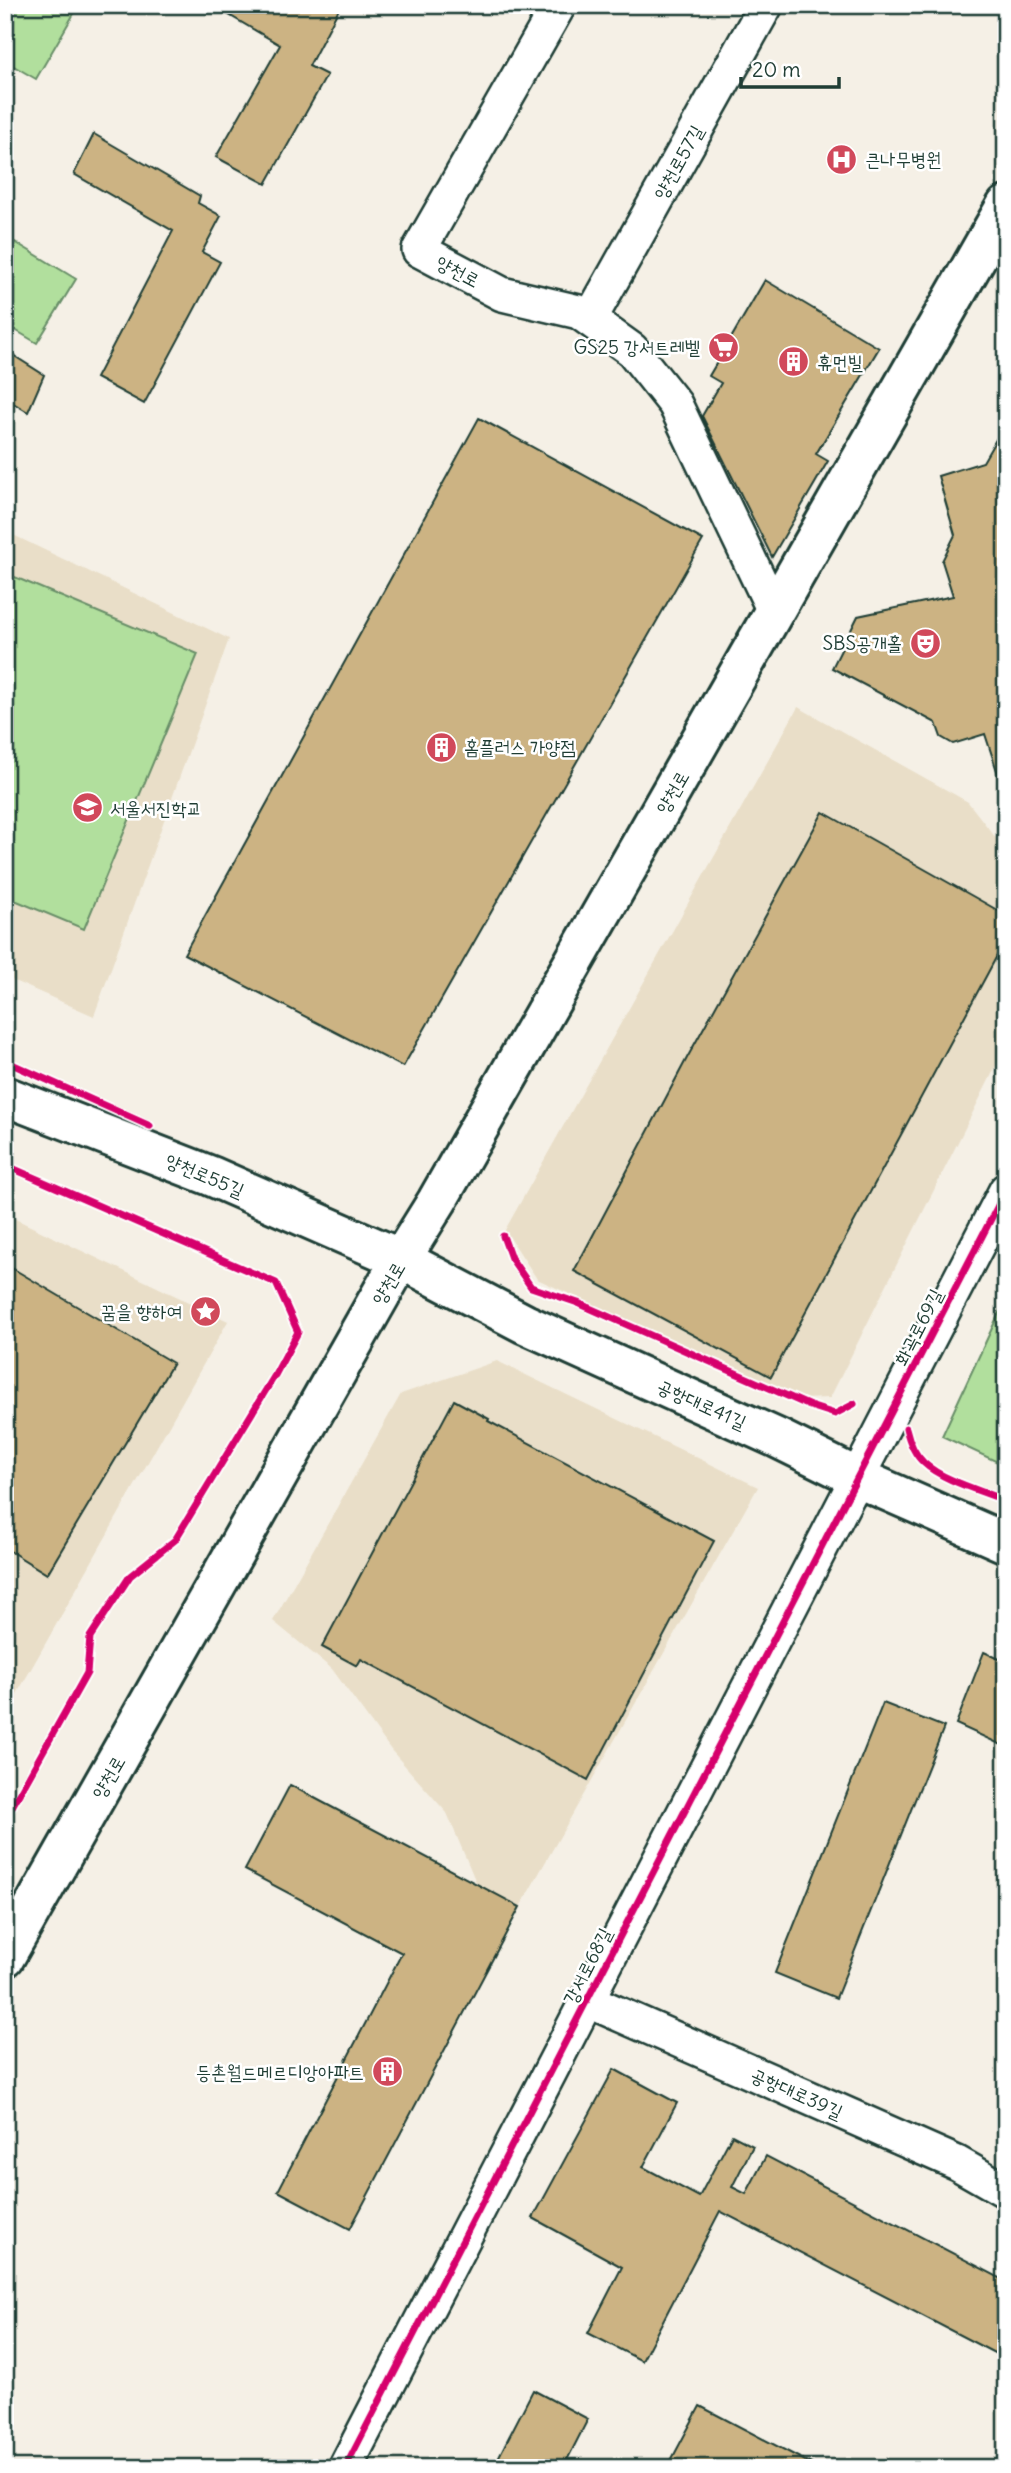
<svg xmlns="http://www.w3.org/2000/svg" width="1011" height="2473" viewBox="0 0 1011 2473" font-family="Delius,'Poor Story',sans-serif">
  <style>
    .built { fill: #e9dec8 }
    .green { fill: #b1df9d; stroke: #688e68; stroke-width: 2 }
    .building { fill: #ccb383; stroke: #1f3d34; stroke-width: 2 }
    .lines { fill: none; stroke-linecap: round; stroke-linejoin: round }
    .street-casing { stroke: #1f3d34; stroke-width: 38 }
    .secondary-casing { stroke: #1f3d34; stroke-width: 44 }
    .street { stroke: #fff; stroke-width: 33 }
    .secondary { stroke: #fff; stroke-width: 38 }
    .cycleway-casing { stroke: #fff; stroke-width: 11 }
    .cycleway { stroke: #d6006c; stroke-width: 7 }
    .labels { text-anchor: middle; stroke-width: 5; stroke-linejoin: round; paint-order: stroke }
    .poi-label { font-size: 19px; fill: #1f3d34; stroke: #fff; text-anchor: start }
    .street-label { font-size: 19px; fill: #1f3d34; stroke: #fff }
  </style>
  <rect width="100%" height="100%" fill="#f5f0e6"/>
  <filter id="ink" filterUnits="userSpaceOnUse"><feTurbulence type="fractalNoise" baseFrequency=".0143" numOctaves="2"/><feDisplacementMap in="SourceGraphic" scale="14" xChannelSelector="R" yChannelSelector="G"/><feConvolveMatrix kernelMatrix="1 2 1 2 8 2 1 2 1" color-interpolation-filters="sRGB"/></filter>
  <g filter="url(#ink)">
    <!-- built -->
    <path class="built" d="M 5,531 L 229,639 L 94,1016 L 5,977 Z
      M 798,707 L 968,802 L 1006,851 L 1006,1046 L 830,1398 L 799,1399 L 537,1279 L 505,1230 Z
      M 5,1214 L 228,1321 L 5,1715 Z
      M 497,1361 L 758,1487 L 520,1907 L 478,1887 L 447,1813 L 391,1750 L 332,1669 L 273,1621 L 401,1394 Z"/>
    <!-- green -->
    <path class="green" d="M 5,5 L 79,5 L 36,79 L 5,61 Z
      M 15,242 L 76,279 L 37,343 L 5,324 L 5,257 Z
      M 5,573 L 198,654 L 84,929 L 5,896 Z
      M 1006,1298 L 1006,1466 L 942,1436 Z"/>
    <!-- building -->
    <path class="building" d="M 212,5 L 341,5 L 309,66 L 327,75 L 266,184 L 216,157 L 280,45 Z
      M 94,134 L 200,196 L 198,203 L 221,216 L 202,252 L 220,262 L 144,404 L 96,378 L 173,231 L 74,174 Z
      M 765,280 L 879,348 L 816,454 L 828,461 L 772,557 L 702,416 L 721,383 L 709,376 Z
      M 5,350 L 44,375 L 28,412 L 5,398 Z
      M 479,418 L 703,540 L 403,1067 L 184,954 Z
      M 1006,422 L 1006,779 L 1000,780 L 985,734 L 953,744 L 941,737 L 936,723 L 832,668 L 858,616 L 953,596 L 942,561 L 955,535 L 938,476 L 983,462 Z
      M 823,812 L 1006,915 L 1006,939 L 771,1377 L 574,1271 L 687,1058 Z
      M 5,1264 L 173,1363 L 47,1574 L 5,1548 Z
      M 454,1400 L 489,1419 L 488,1421 L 714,1541 L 588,1780 L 361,1659 L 357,1666 L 322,1647 Z
      M 984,1652 L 1006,1662 L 1006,1747 L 956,1724 Z
      M 883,1703 L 944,1727 L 836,1998 L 775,1973 Z
      M 290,1785 L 520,1907 L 350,2229 L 278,2191 L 402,1953 L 245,1870 Z
      M 614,2069 L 677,2103 L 643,2167 L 699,2197 L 732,2135 L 753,2146 L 732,2187 L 746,2194 L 766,2156 L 1006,2281 L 1006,2359 L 720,2211 L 642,2361 L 588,2333 L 622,2267 L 533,2218 Z
      M 533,2390 L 588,2419 L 563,2468 L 493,2468 Z
      M 700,2406 L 819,2468 L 667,2468 Z"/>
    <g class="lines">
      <defs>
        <path id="street" d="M 559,5 L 419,250 L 502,294 L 579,312 L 632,350 L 675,404 L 775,613
          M 590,319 L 766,5
          M 587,2000 L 957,2163 L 1006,2191
          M 345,2468 L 1006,1190"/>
        <path id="secondary" d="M 5,1096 L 211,1176 L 401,1259 L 525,1324 L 777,1438 L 858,1478 L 1006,1543
          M 5,1957 L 401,1259 L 437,1201 L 1006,206"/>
      </defs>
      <!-- street casing -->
      <use href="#street" class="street-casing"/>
      <!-- secondary casing -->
      <use href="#secondary" class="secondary-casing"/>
      <!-- street -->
      <use href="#street" class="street"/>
      <!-- secondary -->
      <use href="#secondary" class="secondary"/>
      <defs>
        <path id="cycleway" d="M 5,1061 L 150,1126
          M 5,1165 L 276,1283 L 298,1332 L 275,1375 L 175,1540 L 130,1576 L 90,1637 L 87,1673 L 5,1819
          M 503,1236 L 511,1258 L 531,1287 L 578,1303 L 810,1406 L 835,1414 L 854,1404
          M 906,1428 C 909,1441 914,1454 924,1463 C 942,1480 982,1491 1006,1501
          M 345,2468 L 1006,1190"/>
      </defs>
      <!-- cycleway casing -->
      <use href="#cycleway" class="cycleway-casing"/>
      <!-- cycleway -->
      <use href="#cycleway" class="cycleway"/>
    </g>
  </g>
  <!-- icons -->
  <defs>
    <symbol id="hospital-disc" viewBox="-11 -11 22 22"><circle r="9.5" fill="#d1495b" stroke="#fff"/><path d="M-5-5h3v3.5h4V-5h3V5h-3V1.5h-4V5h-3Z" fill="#fff"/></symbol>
    <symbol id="supermarket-disc" viewBox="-11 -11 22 22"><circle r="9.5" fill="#d1495b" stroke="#fff"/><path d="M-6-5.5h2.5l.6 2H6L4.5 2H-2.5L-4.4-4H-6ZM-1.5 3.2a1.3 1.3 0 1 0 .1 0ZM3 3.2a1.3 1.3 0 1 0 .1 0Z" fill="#fff"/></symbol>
    <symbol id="building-disc" viewBox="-11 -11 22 22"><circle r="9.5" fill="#d1495b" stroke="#fff"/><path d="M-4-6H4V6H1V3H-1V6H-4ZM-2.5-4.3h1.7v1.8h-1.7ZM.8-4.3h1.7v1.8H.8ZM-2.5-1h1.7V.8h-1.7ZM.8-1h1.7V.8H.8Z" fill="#fff"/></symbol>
    <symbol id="theatre-disc" viewBox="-11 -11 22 22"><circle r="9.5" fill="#d1495b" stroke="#fff"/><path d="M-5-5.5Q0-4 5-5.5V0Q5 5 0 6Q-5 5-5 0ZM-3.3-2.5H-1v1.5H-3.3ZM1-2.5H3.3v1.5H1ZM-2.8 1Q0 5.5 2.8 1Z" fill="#fff"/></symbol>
    <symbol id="school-disc" viewBox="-11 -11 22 22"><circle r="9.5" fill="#d1495b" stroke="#fff"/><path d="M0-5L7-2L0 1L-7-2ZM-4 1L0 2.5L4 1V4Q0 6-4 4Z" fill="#fff"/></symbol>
    <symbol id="sight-disc" viewBox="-11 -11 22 22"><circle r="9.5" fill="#d1495b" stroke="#fff"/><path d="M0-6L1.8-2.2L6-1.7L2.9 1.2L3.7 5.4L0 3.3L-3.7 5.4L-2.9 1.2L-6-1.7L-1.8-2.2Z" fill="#fff"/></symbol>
  </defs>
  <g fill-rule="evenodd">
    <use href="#hospital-disc" x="824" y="142" width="35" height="35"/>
    <use href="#supermarket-disc" x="706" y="330" width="35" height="35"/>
    <use href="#building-disc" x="776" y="344" width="35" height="35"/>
    <use href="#theatre-disc" x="908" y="626" width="35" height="35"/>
    <use href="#building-disc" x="424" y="730" width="35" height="35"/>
    <use href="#school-disc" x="70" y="790" width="35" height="35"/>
    <use href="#sight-disc" x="188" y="1294" width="35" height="35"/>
    <use href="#building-disc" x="370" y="2054" width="35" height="35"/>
  </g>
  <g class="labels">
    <!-- poi labels -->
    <g class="poi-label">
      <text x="865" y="166">큰나무병원</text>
      <text x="700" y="354" text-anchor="end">GS25 강서트레벨</text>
      <text x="817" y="369">휴먼빌</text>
      <text x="902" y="650" text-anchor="end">SBS공개홀</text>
      <text x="464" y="754">홈플러스 가양점</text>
      <text x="110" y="815">서울서진학교</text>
      <text x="182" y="1318" text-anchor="end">꿈을 향하여</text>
      <text x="364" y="2079" text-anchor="end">등촌월드메르디앙아파트</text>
    </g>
    <!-- street labels -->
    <g class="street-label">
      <text transform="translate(678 162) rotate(-61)" y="7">양천로57길</text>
      <text transform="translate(458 271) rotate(28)" y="7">양천로</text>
      <text transform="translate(672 792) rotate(-60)" y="7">양천로</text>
      <text transform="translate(205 1175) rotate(23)" y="7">양천로55길</text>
      <text transform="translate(388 1283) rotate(-60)" y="7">양천로</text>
      <text transform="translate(918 1327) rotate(-63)" y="7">화곡로69길</text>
      <text transform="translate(702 1404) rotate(24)" y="7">공항대로41길</text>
      <text transform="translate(108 1777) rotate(-60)" y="7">양천로</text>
      <text transform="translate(587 1966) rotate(-63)" y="7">강서로68길</text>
      <text transform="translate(797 2093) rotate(24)" y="7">공항대로39길</text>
    </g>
  </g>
  <!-- margin -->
  <rect width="1011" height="2473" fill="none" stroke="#fff" stroke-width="28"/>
  <rect x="14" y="14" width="983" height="2445" fill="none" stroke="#1f3d34" stroke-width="2.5" filter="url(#ink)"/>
  <!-- scale -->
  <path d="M741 77v10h98v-10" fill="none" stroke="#1f3d34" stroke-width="3.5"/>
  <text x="752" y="77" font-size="21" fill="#1f3d34" stroke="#ffffff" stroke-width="5" paint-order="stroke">20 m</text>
</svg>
